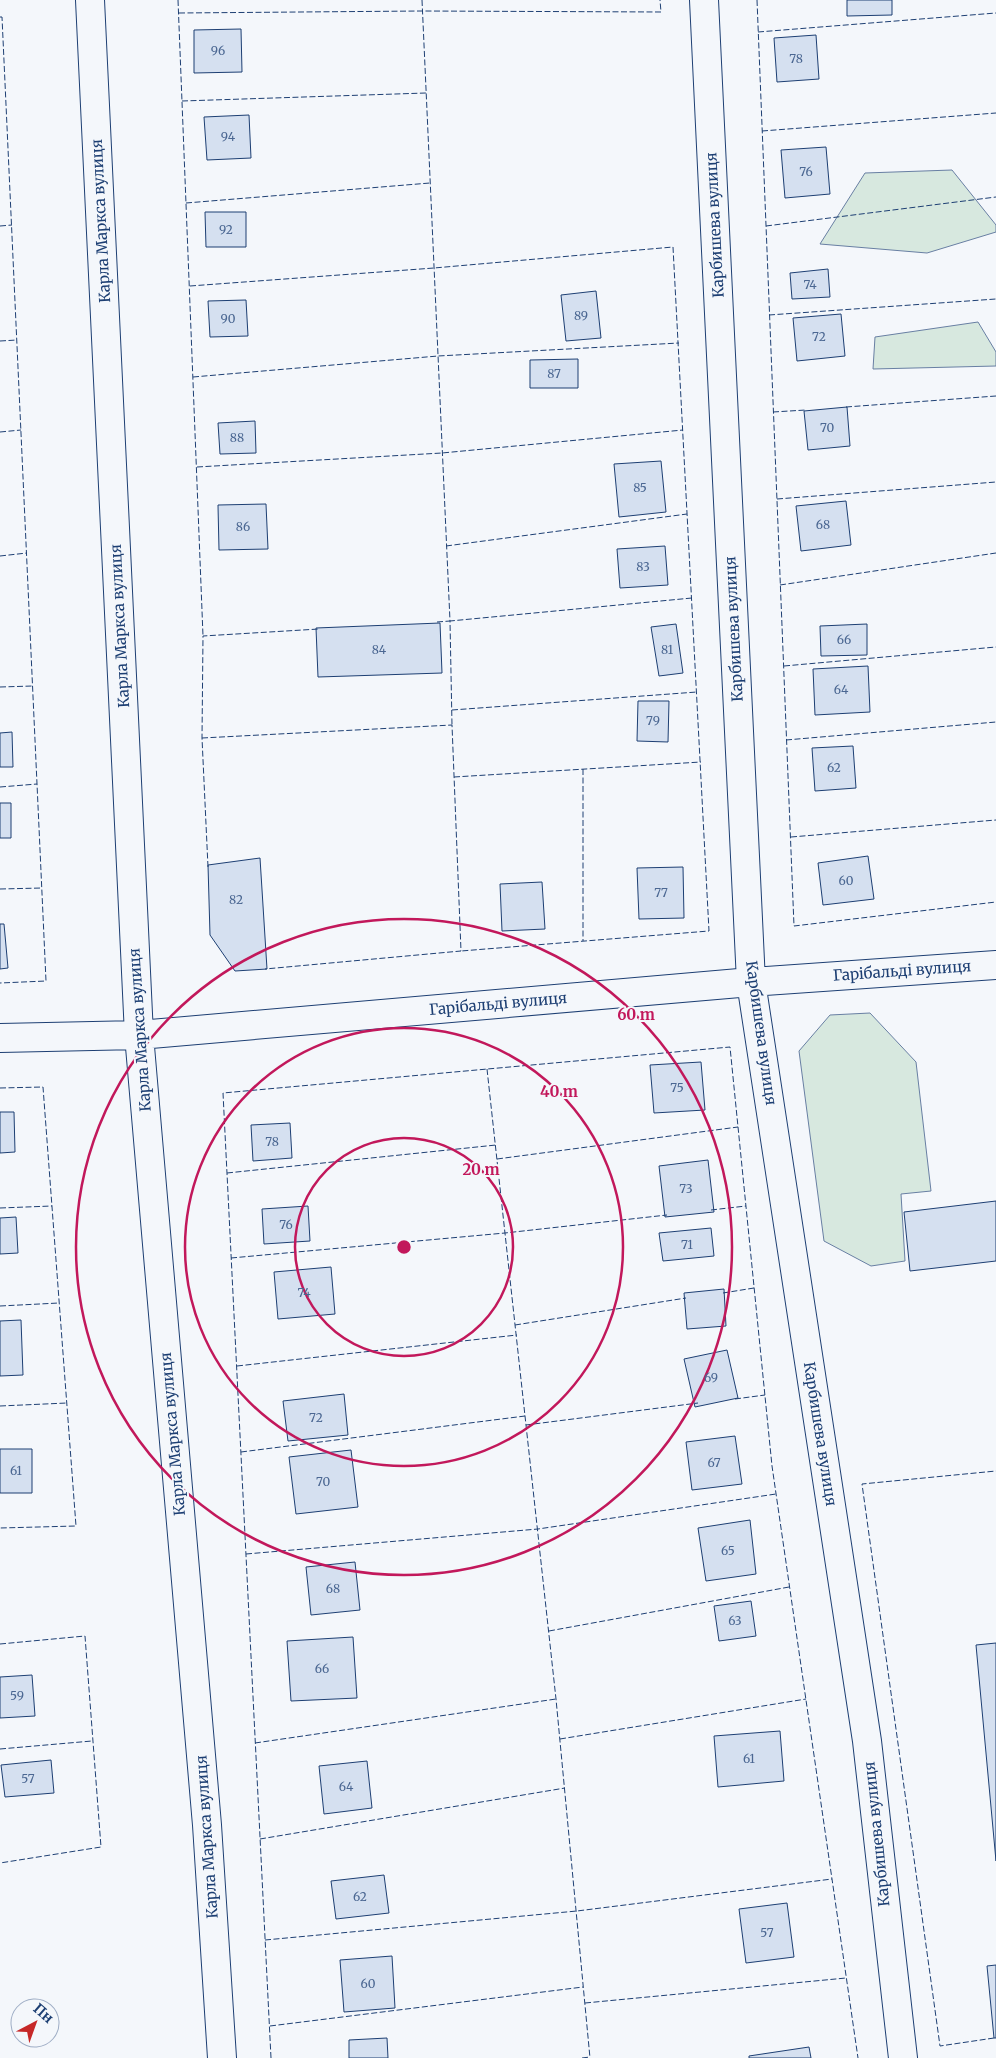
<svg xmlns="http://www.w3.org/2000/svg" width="996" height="2058" viewBox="0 0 996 2058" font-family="Merriweather,serif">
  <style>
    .green { fill: #d7e8df; stroke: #687fa3 }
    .building { fill: #d5e0f0; stroke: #1d3f73 }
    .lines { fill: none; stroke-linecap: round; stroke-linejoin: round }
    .minor-casing { stroke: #1d3f73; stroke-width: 30 }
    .minor { stroke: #f4f7fb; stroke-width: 28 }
    .fence { stroke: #1d3f73; stroke-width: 1; stroke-dasharray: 6 2.5; stroke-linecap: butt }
    .ring { fill: none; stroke: #c2185b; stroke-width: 2.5 }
    .labels { text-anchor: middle; stroke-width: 4; stroke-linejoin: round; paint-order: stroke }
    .number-label { font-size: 12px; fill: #4b6792 }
    .street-label { font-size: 15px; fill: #1d3f73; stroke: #f4f7fb }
    .centre { fill: #c2185b; stroke: #f4f7fb; stroke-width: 2.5 }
    .ring-label { font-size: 15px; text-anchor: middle; font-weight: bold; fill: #c2185b; stroke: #f4f7fb; stroke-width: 4; stroke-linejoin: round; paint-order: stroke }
  </style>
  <rect width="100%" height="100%" fill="#f4f7fb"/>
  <!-- green -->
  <path class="green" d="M 952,170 L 996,225 L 996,232 L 927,253 L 820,244 L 865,173 Z
    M 978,322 L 996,352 L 996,366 L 873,369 L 875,337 Z
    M 870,1013 L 916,1062 L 931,1191 L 901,1194 L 905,1261 L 871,1266 L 824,1241 L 799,1051 L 830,1015 Z"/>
  <!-- building -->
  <path class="building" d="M 847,0 L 892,0 L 892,15 L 847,16 Z
    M 241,29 L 242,72 L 194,73 L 194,30 Z
    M 816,35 L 819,79 L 777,82 L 774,38 Z
    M 249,115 L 251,158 L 207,160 L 204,117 Z
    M 826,147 L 830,194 L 785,198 L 781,150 Z
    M 205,212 L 246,212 L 246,247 L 206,247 Z
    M 828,269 L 830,297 L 792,299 L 790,273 Z
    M 596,291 L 601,338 L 566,341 L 561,295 Z
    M 246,300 L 248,336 L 210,337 L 208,301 Z
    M 841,314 L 845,356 L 797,361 L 793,318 Z
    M 578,359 L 578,388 L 530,388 L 530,360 Z
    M 847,407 L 850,446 L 808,450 L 804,411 Z
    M 255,421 L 256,453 L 220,454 L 218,423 Z
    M 661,461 L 666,512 L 619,517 L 614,464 Z
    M 846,501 L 851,545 L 801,551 L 796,506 Z
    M 266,504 L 268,549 L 219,550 L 218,505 Z
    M 665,546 L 668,585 L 620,588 L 617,549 Z
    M 440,623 L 442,673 L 318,677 L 316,628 Z
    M 676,624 L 683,673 L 659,676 L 651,627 Z
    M 867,624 L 867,655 L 821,656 L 820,626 Z
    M 868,666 L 870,712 L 815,715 L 813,669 Z
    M 638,701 L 669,701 L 668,742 L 637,741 Z
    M 12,732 L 13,767 L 0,767 L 0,733 Z
    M 853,746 L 856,788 L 815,791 L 812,748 Z
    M 0,803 L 11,803 L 11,838 L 0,838 Z
    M 868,856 L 874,899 L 823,905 L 818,863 Z
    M 260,858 L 267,969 L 235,971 L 210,935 L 208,865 Z
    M 683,867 L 684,918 L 639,919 L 637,868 Z
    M 542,882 L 545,929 L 502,931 L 500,884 Z
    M 0,924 L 4,924 L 8,968 L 0,969 Z
    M 701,1062 L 705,1110 L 654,1113 L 650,1065 Z
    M 0,1112 L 14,1112 L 15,1152 L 0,1153 Z
    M 290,1123 L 292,1158 L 253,1161 L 251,1125 Z
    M 708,1160 L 714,1212 L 665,1217 L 659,1166 Z
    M 996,1201 L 996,1261 L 910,1271 L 904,1212 Z
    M 308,1206 L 310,1241 L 264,1244 L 262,1209 Z
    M 16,1217 L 18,1253 L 0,1254 L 0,1218 Z
    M 711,1228 L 714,1256 L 663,1261 L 659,1233 Z
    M 331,1267 L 335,1314 L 278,1319 L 274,1272 Z
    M 724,1289 L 726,1326 L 687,1329 L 684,1293 Z
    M 21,1320 L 23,1375 L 0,1376 L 0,1321 Z
    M 727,1350 L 738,1398 L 695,1407 L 684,1359 Z
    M 344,1394 L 348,1435 L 288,1441 L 283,1401 Z
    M 735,1436 L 742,1484 L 692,1490 L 686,1442 Z
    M 0,1449 L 32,1449 L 32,1493 L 0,1493 Z
    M 351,1450 L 358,1507 L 296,1514 L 289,1457 Z
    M 750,1520 L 756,1574 L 706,1581 L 698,1528 Z
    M 355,1562 L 360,1610 L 311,1615 L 306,1567 Z
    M 751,1601 L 756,1636 L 719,1641 L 714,1606 Z
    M 353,1637 L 357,1698 L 291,1701 L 287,1641 Z
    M 996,1643 L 996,1861 L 976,1645 Z
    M 32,1675 L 35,1716 L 0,1718 L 0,1677 Z
    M 780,1731 L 784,1781 L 718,1787 L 714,1736 Z
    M 51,1760 L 54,1793 L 5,1797 L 1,1765 Z
    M 367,1761 L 372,1808 L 324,1814 L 319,1766 Z
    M 384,1875 L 389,1913 L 336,1919 L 331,1881 Z
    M 787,1903 L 794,1957 L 746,1963 L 739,1909 Z
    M 392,1956 L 395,2008 L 344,2012 L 340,1960 Z
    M 996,1965 L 996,2038 L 994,2038 L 987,1966 Z
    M 387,2038 L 388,2058 L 349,2058 L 349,2040 Z
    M 809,2047 L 811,2058 L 749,2058 L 749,2056 Z"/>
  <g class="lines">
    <defs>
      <path id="minor" d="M 90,0 L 139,1035 L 207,1825 L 222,2058
        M 704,0 L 751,982 L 867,1741 L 903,2058
        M 0,1038 L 139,1035 L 751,982 L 996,965"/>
    </defs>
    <!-- minor casing -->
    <use href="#minor" class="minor-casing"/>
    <!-- minor -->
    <use href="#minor" class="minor"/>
    <!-- fence -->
    <path class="fence" d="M 178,0 L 203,636
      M 422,0 L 450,621 L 692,598
      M 757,0 L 794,926 L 996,902
      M 179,13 L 422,11 L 661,12 L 660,0
      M 0,17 L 2,17 L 46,981 L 0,983
      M 758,32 L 996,13
      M 182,101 L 426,93
      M 762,131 L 996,113
      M 186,203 L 430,183
      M 0,226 L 12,225
      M 766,226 L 996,197
      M 190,286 L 434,268 L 673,247 L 709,931 L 461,951
      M 769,315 L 996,299
      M 0,341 L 17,340
      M 193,377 L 438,356 L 679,343
      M 846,407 L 996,396
      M 773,412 L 806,410
      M 0,432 L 21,430
      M 197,467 L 442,453 L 683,430
      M 777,499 L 996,482
      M 446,546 L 687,514
      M 0,556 L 27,553
      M 780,585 L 996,553
      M 437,622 L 450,621 L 452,725
      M 784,666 L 996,647
      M 0,687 L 33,686
      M 452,710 L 697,692
      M 202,738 L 452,725 L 461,951 L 265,969
      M 786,740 L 996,722
      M 583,769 L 583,941
      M 454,777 L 701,762
      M 0,787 L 37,784
      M 791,837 L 996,820
      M 208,867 L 202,738 L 203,636 L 319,629
      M 0,889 L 42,888
      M 487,1069 L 556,1699 L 590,2058
      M 0,1088 L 43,1087 L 76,1526 L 0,1528
      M 497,1159 L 738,1127
      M 227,1173 L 496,1145
      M 0,1208 L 52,1206
      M 711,1210 L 746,1206
      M 231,1258 L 505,1233 L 667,1215
      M 723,1293 L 754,1288
      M 0,1306 L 59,1303
      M 515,1325 L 686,1298
      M 237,1366 L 517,1335
      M 735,1399 L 765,1395
      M 0,1406 L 67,1403
      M 526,1425 L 698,1403
      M 241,1452 L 525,1416
      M 246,1554 L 538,1529 L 776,1494
      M 549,1631 L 789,1587
      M 0,1644 L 85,1636 L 101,1847 L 0,1863
      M 560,1739 L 806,1699
      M 255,1743 L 556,1699
      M 0,1749 L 92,1741
      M 260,1839 L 565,1788
      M 265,1940 L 577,1911 L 832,1879
      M 585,2003 L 846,1978
      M 270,2026 L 583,1987
      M 994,2038 L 940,2046 L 862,1484 L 996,1471
      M 271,2058 L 223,1093 L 730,1047 L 772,1466 L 858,2058
      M 582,2058 L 590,2057"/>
  </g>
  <!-- distance rings -->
  <g class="ring">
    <circle cx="404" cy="1247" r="109"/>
    <circle cx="404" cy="1247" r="219"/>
    <circle cx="404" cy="1247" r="328"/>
  </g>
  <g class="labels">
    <!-- number labels -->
    <g class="number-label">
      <text x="218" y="55">96</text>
      <text x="796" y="63">78</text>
      <text x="228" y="141">94</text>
      <text x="806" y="176">76</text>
      <text x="226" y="234">92</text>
      <text x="810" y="289">74</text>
      <text x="581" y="320">89</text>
      <text x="228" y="323">90</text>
      <text x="819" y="341">72</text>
      <text x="554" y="378">87</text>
      <text x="827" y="432">70</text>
      <text x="237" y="442">88</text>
      <text x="640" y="492">85</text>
      <text x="823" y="529">68</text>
      <text x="243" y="531">86</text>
      <text x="643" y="571">83</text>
      <text x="844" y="644">66</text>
      <text x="379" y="654">84</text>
      <text x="667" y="654">81</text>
      <text x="841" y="694">64</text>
      <text x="653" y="725">79</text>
      <text x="834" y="772">62</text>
      <text x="846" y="885">60</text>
      <text x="661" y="897">77</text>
      <text x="236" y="904">82</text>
      <text x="677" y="1092">75</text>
      <text x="272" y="1146">78</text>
      <text x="686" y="1193">73</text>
      <text x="286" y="1229">76</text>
      <text x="687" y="1249">71</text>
      <text x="304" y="1297">74</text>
      <text x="711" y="1382">69</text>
      <text x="316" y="1422">72</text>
      <text x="714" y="1467">67</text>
      <text x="16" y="1475">61</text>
      <text x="323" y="1486">70</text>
      <text x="728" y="1555">65</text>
      <text x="333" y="1593">68</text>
      <text x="735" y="1625">63</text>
      <text x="322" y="1673">66</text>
      <text x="17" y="1700">59</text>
      <text x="749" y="1763">61</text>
      <text x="28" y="1783">57</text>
      <text x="346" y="1791">64</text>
      <text x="360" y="1901">62</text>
      <text x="767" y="1937">57</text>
      <text x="368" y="1988">60</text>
    </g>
    <!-- street labels -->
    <g class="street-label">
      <text transform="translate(101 221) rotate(-93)" y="5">Карла Маркса вулиця</text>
      <text transform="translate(715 225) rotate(-93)" y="5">Карбишева вулиця</text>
      <text transform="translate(120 626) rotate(-93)" y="5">Карла Маркса вулиця</text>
      <text transform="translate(734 629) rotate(-93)" y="5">Карбишева вулиця</text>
      <text transform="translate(902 971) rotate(-4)" y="5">Гарібальді вулиця</text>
      <text transform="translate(498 1004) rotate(-5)" y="5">Гарібальді вулиця</text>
      <text transform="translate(140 1030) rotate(-94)" y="5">Карла Маркса вулиця</text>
      <text transform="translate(761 1033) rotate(82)" y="5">Карбишева вулиця</text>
      <text transform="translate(173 1434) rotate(-95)" y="5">Карла Маркса вулиця</text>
      <text transform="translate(820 1434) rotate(81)" y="5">Карбишева вулиця</text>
      <text transform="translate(877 1834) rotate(-96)" y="5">Карбишева вулиця</text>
      <text transform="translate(207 1837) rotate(-94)" y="5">Карла Маркса вулиця</text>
    </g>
  </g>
  <circle cx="404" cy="1247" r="8" class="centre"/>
  <g class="ring-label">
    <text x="636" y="1020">60 m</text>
    <text x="559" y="1097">40 m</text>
    <text x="481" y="1175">20 m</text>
  </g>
  <!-- north arrow -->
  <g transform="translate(35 2023) rotate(41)"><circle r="24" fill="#f4f7fb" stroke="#9eadc5"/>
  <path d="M0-4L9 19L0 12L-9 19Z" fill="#c62828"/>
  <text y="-8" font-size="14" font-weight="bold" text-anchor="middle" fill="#1d3f73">Пн</text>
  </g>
</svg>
